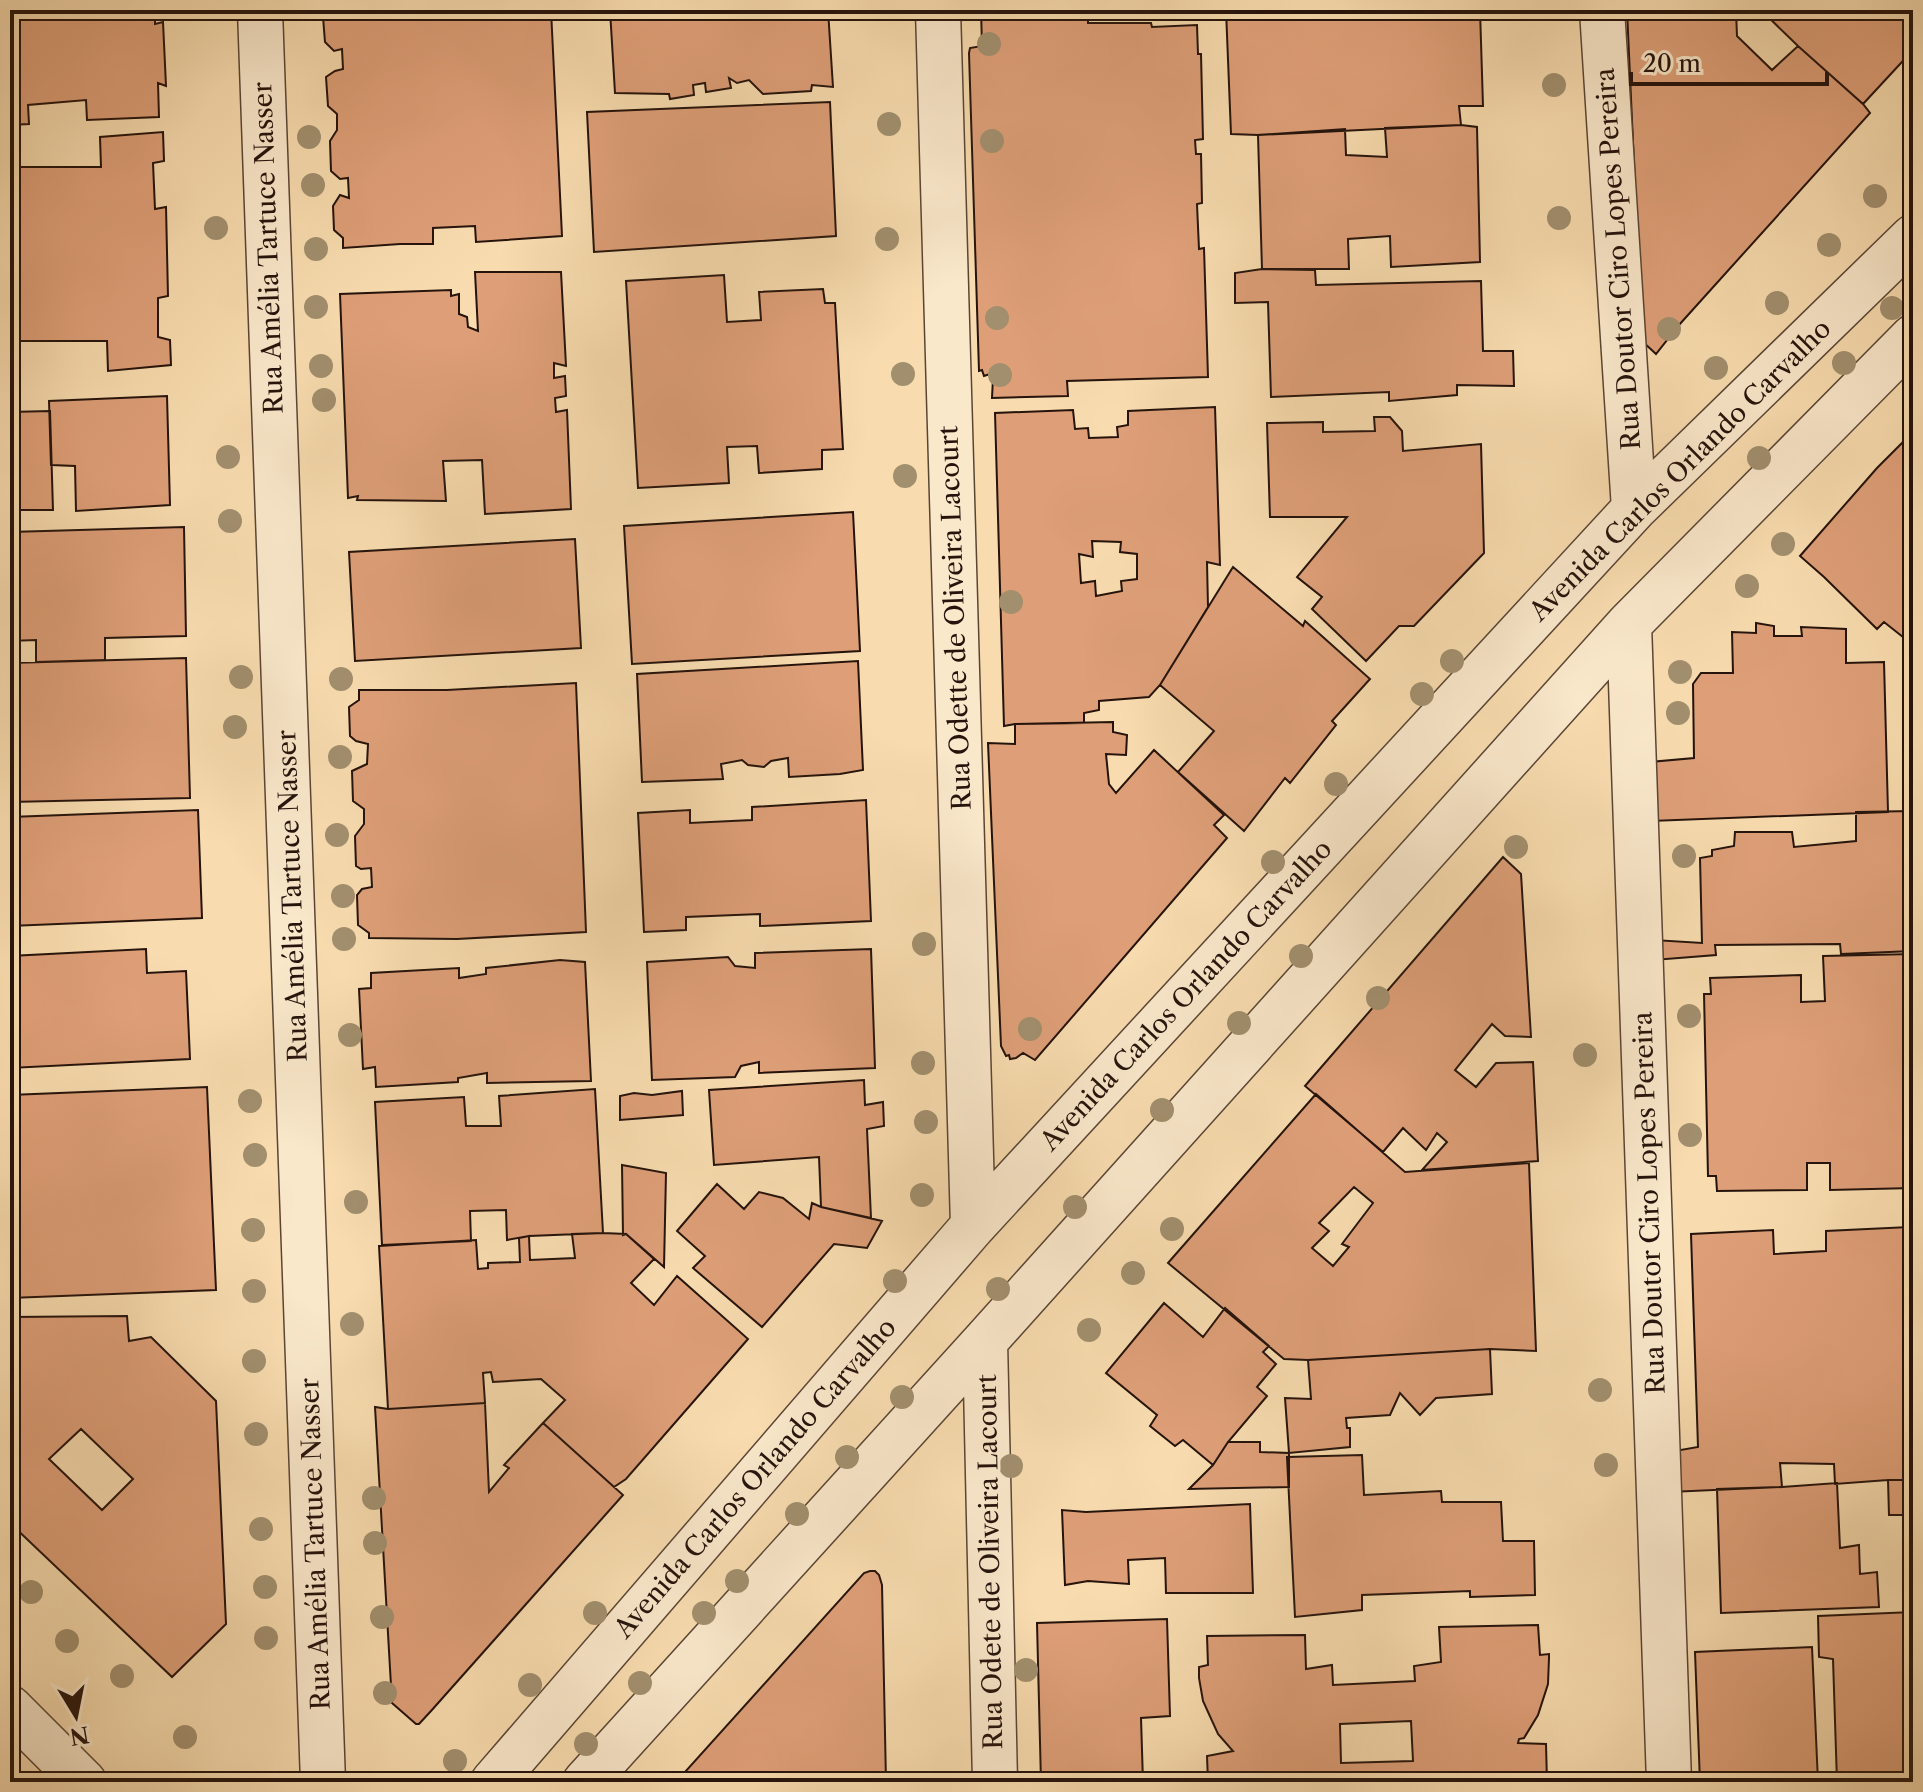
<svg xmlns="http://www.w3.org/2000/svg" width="1923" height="1792" viewBox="0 0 1923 1792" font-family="'Libre Caslon Text',serif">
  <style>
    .building { fill: #de9f78; stroke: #25130c; stroke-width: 2; fill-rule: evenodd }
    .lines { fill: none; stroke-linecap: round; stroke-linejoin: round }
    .minor-casing { stroke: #5a4535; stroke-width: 47 }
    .minor { stroke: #fae8cb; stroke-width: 44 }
    .tree { fill: #a28f6e }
    .labels { text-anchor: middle; stroke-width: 6; stroke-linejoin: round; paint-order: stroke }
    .street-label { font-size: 26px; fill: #25130c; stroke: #fae8cb }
  </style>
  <rect width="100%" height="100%" fill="#f8dcaf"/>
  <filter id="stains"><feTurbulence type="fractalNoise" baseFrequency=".0025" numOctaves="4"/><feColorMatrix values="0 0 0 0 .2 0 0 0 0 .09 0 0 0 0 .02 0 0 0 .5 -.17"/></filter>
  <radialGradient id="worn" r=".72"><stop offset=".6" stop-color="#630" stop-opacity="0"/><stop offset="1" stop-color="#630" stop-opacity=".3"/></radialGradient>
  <!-- building -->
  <path class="building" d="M 10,10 L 24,10 L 25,16 L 82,10 L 155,10 L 155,24 L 163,22 L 166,86 L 158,83 L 159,117 L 87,120 L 86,100 L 28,105 L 29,124 L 10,125 Z
    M 332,10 L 551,10 L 562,236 L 476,242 L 475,226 L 433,228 L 433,244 L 400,244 L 343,248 L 343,238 L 334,230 L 333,206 L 340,195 L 349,198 L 348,178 L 340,179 L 331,171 L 330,141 L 337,130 L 337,114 L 328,106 L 326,77 L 335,71 L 343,69 L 342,49 L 334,51 L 325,42 L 323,17 Z
    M 610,10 L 828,10 L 833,87 L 812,85 L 811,91 L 763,94 L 749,80 L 737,83 L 729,78 L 731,88 L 706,92 L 705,83 L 693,85 L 694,95 L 670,99 L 669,94 L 615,93 Z
    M 981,10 L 1088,10 L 1088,23 L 1151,23 L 1152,27 L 1197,25 L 1198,54 L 1201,54 L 1203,139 L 1195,140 L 1196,154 L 1201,154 L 1202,203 L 1197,204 L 1199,249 L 1204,248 L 1208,377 L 1067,381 L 1068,396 L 992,398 L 993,378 L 990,374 L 984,376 L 982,370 L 979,371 L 969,53 L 970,48 L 982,46 Z
    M 1226,10 L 1480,10 L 1483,106 L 1459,106 L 1461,125 L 1258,135 L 1231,134 Z
    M 1627,10 L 1736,10 L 1737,36 L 1772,70 L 1798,46 L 1863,104 L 1870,113 L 1679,325 L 1656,354 L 1642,341 Z
    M 1761,10 L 1913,10 L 1913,50 L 1863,104 L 1798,46 Z
    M 830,102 L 836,236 L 594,252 L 587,112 Z
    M 1461,125 L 1477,127 L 1480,262 L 1391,267 L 1390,236 L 1348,239 L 1349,269 L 1262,269 L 1258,135 L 1345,129 L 1346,155 L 1387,157 L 1385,128 Z
    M 163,132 L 164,161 L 153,163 L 155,209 L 166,207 L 168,296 L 158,298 L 158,337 L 170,340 L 171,365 L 108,371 L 107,341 L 17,341 L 18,371 L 10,372 L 10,137 L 14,137 L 14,167 L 101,167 L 100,137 Z
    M 1262,269 L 1315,270 L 1316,285 L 1481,281 L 1483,351 L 1513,351 L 1514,386 L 1457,385 L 1457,395 L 1389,401 L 1389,392 L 1271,397 L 1268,302 L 1235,303 L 1235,273 Z
    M 475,272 L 561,272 L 566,366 L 554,363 L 554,378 L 565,376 L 566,396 L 555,398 L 556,412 L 567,410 L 571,509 L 485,514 L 482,460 L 443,461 L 446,501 L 357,500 L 358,496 L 348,498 L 340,294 L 451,290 L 451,296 L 459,294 L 459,314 L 467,317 L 468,327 L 478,331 Z
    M 724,275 L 727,322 L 761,320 L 759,292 L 823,289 L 825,303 L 835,303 L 843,449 L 822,450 L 822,469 L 759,473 L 757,446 L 727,447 L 729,483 L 638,488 L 626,281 Z
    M 167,396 L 170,505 L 76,511 L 75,466 L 51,465 L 49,401 Z
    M 1215,407 L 1220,565 L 1207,562 L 1208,607 L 1160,685 L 1149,697 L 1099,701 L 1099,710 L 1084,713 L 1084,723 L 1015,724 L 1004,726 L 995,413 L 1073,410 L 1075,429 L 1088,428 L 1089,438 L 1118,437 L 1117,427 L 1128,425 L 1128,411 ZM 1092,541 L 1121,542 L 1120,552 L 1137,554 L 1137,579 L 1121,581 L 1122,591 L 1096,596 L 1095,581 L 1081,583 L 1079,554 L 1093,557 Z
    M 50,411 L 53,510 L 10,510 L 10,412 Z
    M 1374,417 L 1390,417 L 1402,431 L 1403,451 L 1481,444 L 1484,553 L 1414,626 L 1399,626 L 1366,661 L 1312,609 L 1322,597 L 1297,577 L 1347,517 L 1270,517 L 1267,423 L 1323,422 L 1323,432 L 1375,431 Z
    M 1913,432 L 1913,645 L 1884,622 L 1877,629 L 1824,577 L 1800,556 L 1877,468 Z
    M 853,512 L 860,651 L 632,664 L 624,526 Z
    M 184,527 L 186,636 L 105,638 L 105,660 L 36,662 L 36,640 L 10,641 L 10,532 Z
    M 575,539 L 581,648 L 355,661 L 349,552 Z
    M 1233,567 L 1303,626 L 1305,621 L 1370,679 L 1332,721 L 1336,725 L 1290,783 L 1285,778 L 1244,831 L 1178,772 L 1214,731 L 1160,685 Z
    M 1756,623 L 1774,626 L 1774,636 L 1802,636 L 1801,627 L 1846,629 L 1846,663 L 1884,662 L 1888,812 L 1651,821 L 1650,762 L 1694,758 L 1693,684 L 1701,673 L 1733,673 L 1732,632 L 1756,633 Z
    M 186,658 L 190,798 L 10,802 L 10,663 Z
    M 858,661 L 863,770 L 840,774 L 789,777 L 788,758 L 771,761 L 764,767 L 748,765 L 742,760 L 721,764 L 723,779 L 642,782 L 637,674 Z
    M 576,683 L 586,932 L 457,939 L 369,938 L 369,933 L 358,925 L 357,895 L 362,889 L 372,887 L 371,868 L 361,869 L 356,866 L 355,836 L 364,824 L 364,809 L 353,801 L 352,771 L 367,764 L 368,744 L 356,741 L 350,736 L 349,707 L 359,700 L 359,690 L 447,690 Z
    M 1113,722 L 1113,732 L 1127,735 L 1126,755 L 1106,754 L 1109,784 L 1116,793 L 1154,750 L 1224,815 L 1214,825 L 1227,838 L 1035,1060 L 1023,1053 L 1016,1058 L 1010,1059 L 1009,1055 L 1006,1056 L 1001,1046 L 988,743 L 1015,744 L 1015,724 Z
    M 866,800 L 871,921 L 760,926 L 760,914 L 686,917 L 686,930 L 644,932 L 638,813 L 690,810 L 690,823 L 752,820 L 752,807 Z
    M 198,810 L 202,918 L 10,926 L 10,817 Z
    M 1913,811 L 1913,951 L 1841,954 L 1840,944 L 1715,945 L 1716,955 L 1654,960 L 1654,940 L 1702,943 L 1700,858 L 1712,856 L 1712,850 L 1734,846 L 1735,832 L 1792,832 L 1794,847 L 1856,841 L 1856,812 Z
    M 1503,857 L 1521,874 L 1531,1037 L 1505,1036 L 1492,1024 L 1455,1070 L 1476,1087 L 1496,1063 L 1533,1062 L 1538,1161 L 1422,1170 L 1447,1142 L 1437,1133 L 1426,1150 L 1403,1128 L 1383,1152 L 1305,1086 Z
    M 146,949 L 147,973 L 186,971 L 190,1059 L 10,1068 L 10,956 Z
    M 871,949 L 875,1068 L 759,1073 L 759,1062 L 741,1066 L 735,1077 L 652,1080 L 647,962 L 728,957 L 735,966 L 755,968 L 755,953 Z
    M 1913,954 L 1913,1045 L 1903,1046 L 1904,1099 L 1913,1099 L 1913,1188 L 1830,1190 L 1830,1163 L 1807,1163 L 1807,1190 L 1717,1191 L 1716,1176 L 1708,1176 L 1704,994 L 1711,994 L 1710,978 L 1801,975 L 1801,1002 L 1825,1001 L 1823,956 Z
    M 560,960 L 585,962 L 591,1081 L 487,1083 L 487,1073 L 458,1078 L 458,1082 L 376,1087 L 375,1067 L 363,1069 L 359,989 L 371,988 L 371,973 L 459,968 L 459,978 L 486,974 L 486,968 Z
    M 864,1080 L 865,1105 L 883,1102 L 884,1126 L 867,1129 L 871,1218 L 821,1207 L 819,1157 L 714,1165 L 709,1090 Z
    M 207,1087 L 216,1290 L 10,1298 L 10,1095 Z
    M 595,1089 L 603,1233 L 529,1236 L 507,1240 L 506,1210 L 470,1211 L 471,1241 L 382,1245 L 375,1102 L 464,1097 L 466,1126 L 501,1126 L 499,1096 Z
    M 682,1091 L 683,1115 L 620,1120 L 620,1096 L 634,1093 L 652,1095 Z
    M 1316,1094 L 1405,1172 L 1529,1163 L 1536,1351 L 1490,1349 L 1308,1360 L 1284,1359 L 1168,1263 ZM 1354,1187 L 1373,1203 L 1342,1244 L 1349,1247 L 1333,1266 L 1312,1248 L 1329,1231 L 1319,1223 Z
    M 622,1165 L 666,1173 L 664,1267 L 626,1234 L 623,1235 Z
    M 717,1184 L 744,1209 L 759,1192 L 783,1198 L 809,1219 L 812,1203 L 821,1207 L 882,1221 L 867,1248 L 834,1244 L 762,1327 L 693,1268 L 705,1256 L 677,1231 Z
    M 1909,1227 L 1913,1357 L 1913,1480 L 1888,1480 L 1835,1484 L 1834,1464 L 1780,1463 L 1782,1487 L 1670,1492 L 1669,1452 L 1698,1447 L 1691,1234 L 1773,1230 L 1774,1254 L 1826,1251 L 1826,1231 Z
    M 603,1233 L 626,1234 L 654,1259 L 631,1283 L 654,1305 L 677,1276 L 748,1339 L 626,1479 L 614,1487 L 543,1423 L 565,1400 L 541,1379 L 493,1382 L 491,1372 L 483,1373 L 485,1403 L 388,1409 L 379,1246 L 476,1240 L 478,1269 L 488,1268 L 488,1263 L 520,1262 L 519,1238 L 529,1236 L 530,1260 L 575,1258 L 572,1234 Z
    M 1164,1303 L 1203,1337 L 1225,1308 L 1269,1346 L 1263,1352 L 1276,1364 L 1257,1387 L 1267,1396 L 1228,1442 L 1213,1465 L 1183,1440 L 1175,1446 L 1150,1426 L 1157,1415 L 1106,1373 Z
    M 127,1316 L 129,1341 L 151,1337 L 216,1401 L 226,1624 L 172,1677 L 10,1523 L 10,1317 ZM 81,1429 L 133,1479 L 102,1510 L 49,1459 Z
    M 1490,1349 L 1492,1394 L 1436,1398 L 1420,1415 L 1400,1393 L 1390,1415 L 1346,1418 L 1347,1428 L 1350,1428 L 1350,1447 L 1289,1453 L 1285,1398 L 1311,1399 L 1308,1360 Z
    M 485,1403 L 489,1492 L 509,1468 L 504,1465 L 543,1423 L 623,1495 L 431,1711 L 419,1724 L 416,1724 L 392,1703 L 375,1407 L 388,1409 Z
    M 1228,1442 L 1260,1442 L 1260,1452 L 1289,1453 L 1289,1487 L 1189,1489 L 1213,1465 Z
    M 1362,1455 L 1364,1495 L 1441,1491 L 1442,1502 L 1501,1502 L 1503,1541 L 1534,1541 L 1535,1595 L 1470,1597 L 1470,1591 L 1362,1595 L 1362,1610 L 1295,1617 L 1287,1457 Z
    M 1888,1480 L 1913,1480 L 1913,1515 L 1889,1515 Z
    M 1837,1483 L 1840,1548 L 1859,1545 L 1860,1574 L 1877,1572 L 1879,1607 L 1721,1613 L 1717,1489 L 1782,1487 Z
    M 1250,1504 L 1253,1593 L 1166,1593 L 1165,1558 L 1128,1560 L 1129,1584 L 1088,1581 L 1065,1585 L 1062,1510 L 1086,1512 Z
    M 870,1571 L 875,1571 L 879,1575 L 882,1585 L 886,1782 L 676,1782 L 864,1573 Z
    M 1913,1612 L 1913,1782 L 1837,1782 L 1833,1659 L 1819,1657 L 1818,1616 Z
    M 1167,1619 L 1170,1716 L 1141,1718 L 1143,1782 L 1173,1782 L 1041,1782 L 1037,1623 Z
    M 1538,1625 L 1540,1655 L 1549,1654 L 1549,1658 L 1548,1684 L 1538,1715 L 1524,1738 L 1519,1739 L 1518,1743 L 1546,1744 L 1547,1782 L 1208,1782 L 1207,1756 L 1233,1751 L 1218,1734 L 1203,1701 L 1199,1678 L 1199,1667 L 1208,1665 L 1207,1636 L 1305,1635 L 1306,1669 L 1332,1665 L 1333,1685 L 1415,1681 L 1414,1666 L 1441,1662 L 1439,1627 ZM 1411,1721 L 1413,1761 L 1341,1763 L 1340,1724 Z
    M 1812,1647 L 1818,1782 L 1700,1782 L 1695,1652 Z"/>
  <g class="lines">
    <defs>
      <path id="minor" d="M 260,10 L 323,1782
        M 938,10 L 973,1226
        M 1602,10 L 1634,509
        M 1629,624 L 1669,1782
        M 985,1341 L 995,1782
        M 10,1708 L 84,1782
        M 493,1782 L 973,1226 L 1634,509 L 1913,237
        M 585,1782 L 985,1341 L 1629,624 L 1913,337"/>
    </defs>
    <!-- minor casing -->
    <use href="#minor" class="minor-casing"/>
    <!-- minor -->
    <use href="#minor" class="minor"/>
  </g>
  <!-- trees -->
  <g class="tree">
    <circle cx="989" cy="44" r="12"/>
    <circle cx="1554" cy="85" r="12"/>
    <circle cx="889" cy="124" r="12"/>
    <circle cx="309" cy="137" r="12"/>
    <circle cx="992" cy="141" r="12"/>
    <circle cx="313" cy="185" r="12"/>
    <circle cx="1875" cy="196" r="12"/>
    <circle cx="1559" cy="218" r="12"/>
    <circle cx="216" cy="228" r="12"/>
    <circle cx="887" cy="239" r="12"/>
    <circle cx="1829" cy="245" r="12"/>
    <circle cx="316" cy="249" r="12"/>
    <circle cx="1777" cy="303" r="12"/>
    <circle cx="316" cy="307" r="12"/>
    <circle cx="1892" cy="308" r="12"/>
    <circle cx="997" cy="318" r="12"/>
    <circle cx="1669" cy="329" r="12"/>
    <circle cx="1844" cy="363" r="12"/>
    <circle cx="321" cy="366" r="12"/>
    <circle cx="1716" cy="368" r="12"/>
    <circle cx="903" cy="374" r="12"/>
    <circle cx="1000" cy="375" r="12"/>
    <circle cx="324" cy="400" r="12"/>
    <circle cx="228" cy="457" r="12"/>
    <circle cx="1759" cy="458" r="12"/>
    <circle cx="905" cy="476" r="12"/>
    <circle cx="230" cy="521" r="12"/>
    <circle cx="1783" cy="544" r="12"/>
    <circle cx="1747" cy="586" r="12"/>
    <circle cx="1011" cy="602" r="12"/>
    <circle cx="1452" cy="661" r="12"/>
    <circle cx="1680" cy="672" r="12"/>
    <circle cx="241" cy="677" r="12"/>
    <circle cx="341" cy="679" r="12"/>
    <circle cx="1422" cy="694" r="12"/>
    <circle cx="1678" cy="713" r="12"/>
    <circle cx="235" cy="727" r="12"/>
    <circle cx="340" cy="757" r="12"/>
    <circle cx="1336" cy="784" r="12"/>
    <circle cx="337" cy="835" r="12"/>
    <circle cx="1516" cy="847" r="12"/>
    <circle cx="1684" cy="856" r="12"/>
    <circle cx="1273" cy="862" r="12"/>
    <circle cx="343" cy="896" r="12"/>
    <circle cx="344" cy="939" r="12"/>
    <circle cx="924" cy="944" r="12"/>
    <circle cx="1301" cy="956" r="12"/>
    <circle cx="1378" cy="998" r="12"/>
    <circle cx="1689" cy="1016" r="12"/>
    <circle cx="1239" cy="1023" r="12"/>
    <circle cx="1030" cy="1029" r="12"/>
    <circle cx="350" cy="1035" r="12"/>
    <circle cx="1585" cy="1055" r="12"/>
    <circle cx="923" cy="1063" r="12"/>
    <circle cx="250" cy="1101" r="12"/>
    <circle cx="1162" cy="1110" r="12"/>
    <circle cx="926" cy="1122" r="12"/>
    <circle cx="1690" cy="1135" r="12"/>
    <circle cx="255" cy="1155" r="12"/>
    <circle cx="922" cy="1195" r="12"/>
    <circle cx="356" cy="1202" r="12"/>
    <circle cx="1075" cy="1207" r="12"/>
    <circle cx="1172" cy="1229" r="12"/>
    <circle cx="253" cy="1230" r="12"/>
    <circle cx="1133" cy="1273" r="12"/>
    <circle cx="895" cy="1281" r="12"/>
    <circle cx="998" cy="1289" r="12"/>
    <circle cx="254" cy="1291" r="12"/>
    <circle cx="352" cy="1324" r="12"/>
    <circle cx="1089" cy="1330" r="12"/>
    <circle cx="254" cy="1361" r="12"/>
    <circle cx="1600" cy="1390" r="12"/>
    <circle cx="902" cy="1397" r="12"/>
    <circle cx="256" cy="1434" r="12"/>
    <circle cx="847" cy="1457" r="12"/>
    <circle cx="1606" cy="1465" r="12"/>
    <circle cx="1011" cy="1466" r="12"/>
    <circle cx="374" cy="1498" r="12"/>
    <circle cx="797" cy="1514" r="12"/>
    <circle cx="261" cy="1529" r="12"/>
    <circle cx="375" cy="1543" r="12"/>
    <circle cx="737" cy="1581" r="12"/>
    <circle cx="265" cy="1587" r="12"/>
    <circle cx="31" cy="1592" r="12"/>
    <circle cx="595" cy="1613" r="12"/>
    <circle cx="704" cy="1613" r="12"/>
    <circle cx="382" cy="1617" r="12"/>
    <circle cx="266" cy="1638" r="12"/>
    <circle cx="67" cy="1641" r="12"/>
    <circle cx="1026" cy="1670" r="12"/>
    <circle cx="122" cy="1676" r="12"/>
    <circle cx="640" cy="1683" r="12"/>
    <circle cx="530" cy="1685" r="12"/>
    <circle cx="385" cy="1693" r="12"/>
    <circle cx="185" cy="1737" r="12"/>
    <circle cx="586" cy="1744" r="12"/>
    <circle cx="455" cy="1761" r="12"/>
  </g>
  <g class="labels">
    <!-- street labels -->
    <g class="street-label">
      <text transform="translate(268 248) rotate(-92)" y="9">Rua Amélia Tartuce Nasser</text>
      <text transform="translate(1618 259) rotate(-94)" y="9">Rua Doutor Ciro Lopes Pereira</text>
      <text transform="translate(1680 470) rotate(-45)" y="9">Avenida Carlos Orlando Carvalho</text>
      <text transform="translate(955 618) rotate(-92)" y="9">Rua Odette de Oliveira Lacourt</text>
      <text transform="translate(292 896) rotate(-92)" y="9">Rua Amélia Tartuce Nasser</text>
      <text transform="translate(1186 995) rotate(-47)" y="9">Avenida Carlos Orlando Carvalho</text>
      <text transform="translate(1649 1203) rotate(-92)" y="9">Rua Doutor Ciro Lopes Pereira</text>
      <text transform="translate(755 1478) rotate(-49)" y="9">Avenida Carlos Orlando Carvalho</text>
      <text transform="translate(315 1544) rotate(-92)" y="9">Rua Amélia Tartuce Nasser</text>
      <text transform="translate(990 1562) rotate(-91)" y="9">Rua Odete de Oliveira Lacourt</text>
    </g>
  </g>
  <!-- margin -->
  <rect width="1923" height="1792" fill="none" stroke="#f8dcaf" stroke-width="40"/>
  <rect x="12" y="12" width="1899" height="1768" fill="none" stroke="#25130c" stroke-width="4"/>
  <rect x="20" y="20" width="1883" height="1752" fill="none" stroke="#25130c" stroke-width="2"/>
  <!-- north arrow -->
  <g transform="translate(76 1716) rotate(170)" stroke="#fae8cb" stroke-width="6" paint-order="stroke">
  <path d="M0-6L14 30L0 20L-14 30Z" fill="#25130c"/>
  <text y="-12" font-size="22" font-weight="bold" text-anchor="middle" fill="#25130c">N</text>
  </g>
  <!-- scale -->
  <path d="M1631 72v12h196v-12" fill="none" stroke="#25130c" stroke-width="4"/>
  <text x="1643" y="72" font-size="24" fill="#25130c" stroke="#fae8cb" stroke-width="6" paint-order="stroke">20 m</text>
  <rect width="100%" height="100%" filter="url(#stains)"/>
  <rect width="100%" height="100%" fill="url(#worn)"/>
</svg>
